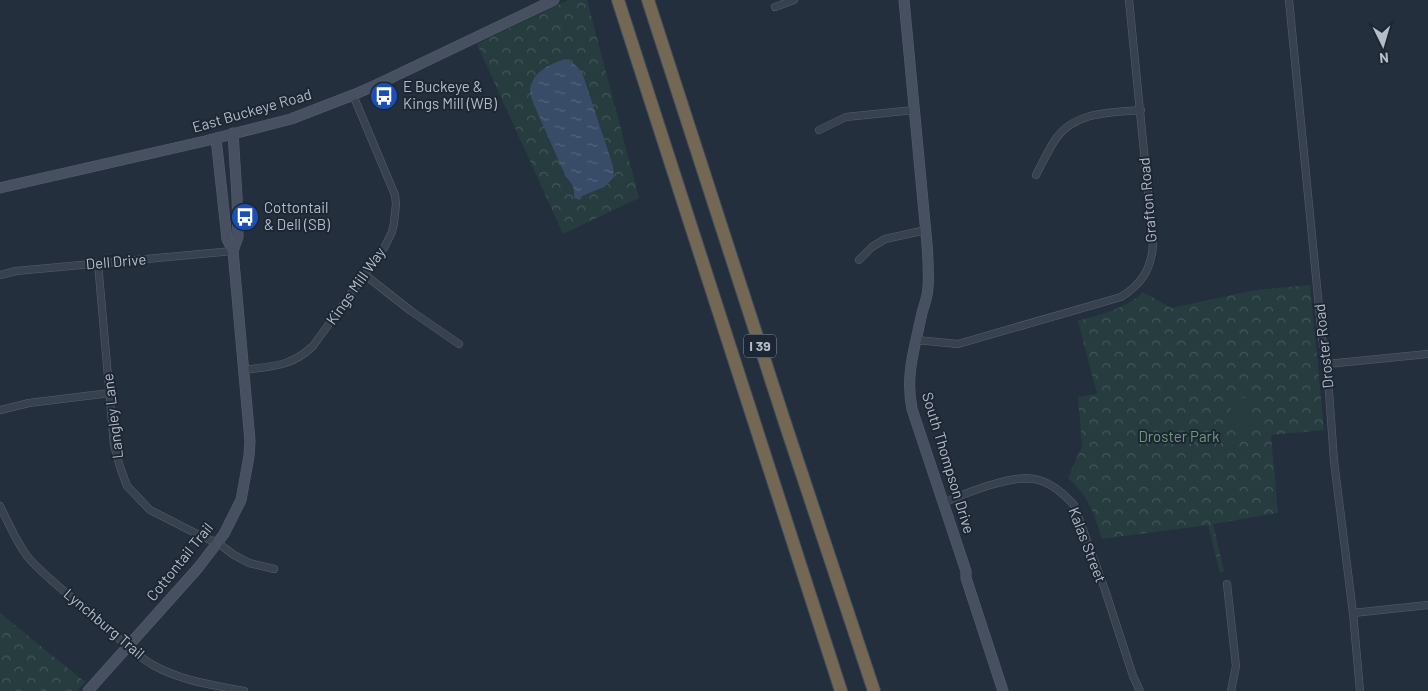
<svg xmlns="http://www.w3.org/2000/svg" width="1428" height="691" viewBox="0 0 1428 691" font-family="Barlow,sans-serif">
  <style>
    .forest { fill: url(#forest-crowns) }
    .pitch { fill: #263c3f }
    .water { fill: url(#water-ripples) }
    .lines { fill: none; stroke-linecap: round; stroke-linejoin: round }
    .street-casing { stroke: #565f6c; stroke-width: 8 }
    .secondary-casing { stroke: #565f6c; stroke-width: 11 }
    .highway-casing { stroke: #434c59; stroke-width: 14 }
    .street { stroke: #38414e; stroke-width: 7 }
    .secondary { stroke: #465061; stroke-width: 10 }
    .highway { stroke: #746855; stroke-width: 12 }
    .labels { text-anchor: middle; stroke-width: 4; stroke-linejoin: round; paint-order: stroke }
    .shield { fill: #1d2633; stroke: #878f9c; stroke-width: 1 }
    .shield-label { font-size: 14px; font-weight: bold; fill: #b4bcc9 }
    .poi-label { font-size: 15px; fill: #b4bcc9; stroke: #1d2633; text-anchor: start }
    .street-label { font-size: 15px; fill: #b4bcc9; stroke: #1d2633 }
    .park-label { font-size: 15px; fill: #6b9a76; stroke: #1d2633 }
  </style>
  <defs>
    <pattern id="forest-crowns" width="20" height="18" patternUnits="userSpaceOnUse" patternTransform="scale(1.25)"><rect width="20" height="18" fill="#263c3f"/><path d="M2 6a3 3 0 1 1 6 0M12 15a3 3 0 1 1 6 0" fill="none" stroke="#435659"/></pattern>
    <pattern id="water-ripples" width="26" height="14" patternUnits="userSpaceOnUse" patternTransform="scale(1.25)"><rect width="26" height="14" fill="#394c67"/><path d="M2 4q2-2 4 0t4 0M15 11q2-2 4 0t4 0" fill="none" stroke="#53647b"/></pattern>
  </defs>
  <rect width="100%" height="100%" fill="#242f3e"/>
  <!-- forest -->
  <path class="forest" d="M 568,0 L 587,0 L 639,198 L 563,234 L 477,44 Z
    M 1310,285 L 1324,430 L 1271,435 L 1278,513 L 1213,524 L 1224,571 L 1220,573 L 1208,525 L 1102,539 C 1093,511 1090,498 1068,478 L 1082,446 L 1078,397 L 1097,394 L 1078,321 C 1101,314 1126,309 1143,292 L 1171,308 L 1256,290 Z
    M 0,613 L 85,682 L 77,691 L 0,691 Z"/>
  <!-- pitch -->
  <path class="pitch" d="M 1249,397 L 1253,430 L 1235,432 L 1229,399 Z"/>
  <!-- water -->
  <path class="water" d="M 565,59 L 573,63 L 582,72 L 613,166 L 614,177 L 604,187 L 582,196 L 580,200 L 574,198 C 575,189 573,184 566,177 L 534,105 C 532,100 530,95 530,90 C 532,72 550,64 565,59 Z"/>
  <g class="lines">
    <defs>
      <path id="street" d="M 1289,0 L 1322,338 L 1327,364 L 1334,461 L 1353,613 L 1360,691
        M 775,7 L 794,0
        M 819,130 L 846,117 L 914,110
        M 1036,175 C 1042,163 1048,151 1055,140 C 1074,111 1110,113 1141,110
        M 859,260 L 872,247 L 885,239 L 926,230
        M 98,263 L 114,445 L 120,467 L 127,486 L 150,510 L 201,536 L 218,543 L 234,555 L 249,563 L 274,569
        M 0,275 L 16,271 L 233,251
        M 365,275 L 411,311 L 459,344
        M 916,340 L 958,344 L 1121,297 C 1142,284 1152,268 1153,243 L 1129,0
        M 1327,364 L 1428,354
        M 243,370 C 272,366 291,367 313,346 L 384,248 L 392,232 L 394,223 L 396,204 L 395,195 L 353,95
        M 0,410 L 29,403 L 110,393
        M 944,503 C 958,496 972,491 987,486 C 1026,474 1045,473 1074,505 L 1105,590 L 1133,676 L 1140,691
        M 0,506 C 8,522 16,541 27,556 C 45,578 76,600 98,619 C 116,635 132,653 153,665 C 181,681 214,685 244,691
        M 1227,584 L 1236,666 L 1231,691
        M 1353,613 L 1428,605"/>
      <path id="secondary" d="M 904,0 L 927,244 C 928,258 929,273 928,287 C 928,296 924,305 922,313 C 915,347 905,374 912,409 L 966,571 L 966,578 L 1003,691
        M 0,188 L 205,141 L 291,119 L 353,95 L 374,86 L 554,0
        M 233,251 L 238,237 L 237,196 L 233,133
        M 88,691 L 198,568 L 224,534 L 241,500 L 249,456 L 250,441 L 233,251 L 227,239 L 216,138"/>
      <path id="highway" d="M 618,0 L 841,691
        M 648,0 L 786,426 L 874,691"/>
    </defs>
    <!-- street casing -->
    <use href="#street" class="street-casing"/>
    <!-- secondary casing -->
    <use href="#secondary" class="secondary-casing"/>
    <!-- highway casing -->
    <use href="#highway" class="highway-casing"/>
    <!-- street -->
    <use href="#street" class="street"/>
    <!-- secondary -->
    <use href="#secondary" class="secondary"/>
    <!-- highway -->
    <use href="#highway" class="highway"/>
  </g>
  <!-- icons -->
  <defs>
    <symbol id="bus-disc" viewBox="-11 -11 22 22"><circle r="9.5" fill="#1a4fb4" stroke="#1d2633"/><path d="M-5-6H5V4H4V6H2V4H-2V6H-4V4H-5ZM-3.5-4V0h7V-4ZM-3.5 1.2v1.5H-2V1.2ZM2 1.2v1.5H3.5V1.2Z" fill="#fff"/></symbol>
  </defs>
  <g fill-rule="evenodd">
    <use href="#bus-disc" x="368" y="80" width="32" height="32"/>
    <use href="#bus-disc" x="229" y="201" width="32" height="32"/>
  </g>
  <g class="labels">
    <!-- shield labels -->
    <rect class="shield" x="744" y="334.5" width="32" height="23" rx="4"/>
    <g class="shield-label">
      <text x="760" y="351">I 39</text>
    </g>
    <!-- poi labels -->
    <g class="poi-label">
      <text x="403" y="92">E Buckeye &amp;<tspan x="403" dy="17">Kings Mill (WB)</tspan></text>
      <text x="264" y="213">Cottontail<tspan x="264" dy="17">&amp; Dell (SB)</tspan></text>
    </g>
    <!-- street labels -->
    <g class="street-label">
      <text transform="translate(252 111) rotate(-16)" y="5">East Buckeye Road</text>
      <text transform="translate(1148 200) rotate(-95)" y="5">Grafton Road</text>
      <text transform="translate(116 262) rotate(-5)" y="5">Dell Drive</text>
      <text transform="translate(356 286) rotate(-55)" y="5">Kings Mill Way</text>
      <text transform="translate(1324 346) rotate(-96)" y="5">Droster Road</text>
      <text transform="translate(113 416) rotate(-97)" y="5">Langley Lane</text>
      <text transform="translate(948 463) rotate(73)" y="5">South Thompson Drive</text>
      <text transform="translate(1087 545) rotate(69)" y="5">Kalas Street</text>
      <text transform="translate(180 562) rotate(-51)" y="5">Cottontail Trail</text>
      <text transform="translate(104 624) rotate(40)" y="5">Lynchburg Trail</text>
    </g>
    <!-- park labels -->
    <g class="park-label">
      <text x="1179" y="442">Droster Park</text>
    </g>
  </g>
  <!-- north arrow -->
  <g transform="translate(1383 45) rotate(175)" stroke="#1d2633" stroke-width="4" paint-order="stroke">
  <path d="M0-4L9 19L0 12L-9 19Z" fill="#b4bcc9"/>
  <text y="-8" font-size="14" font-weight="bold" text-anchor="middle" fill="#b4bcc9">N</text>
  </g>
</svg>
